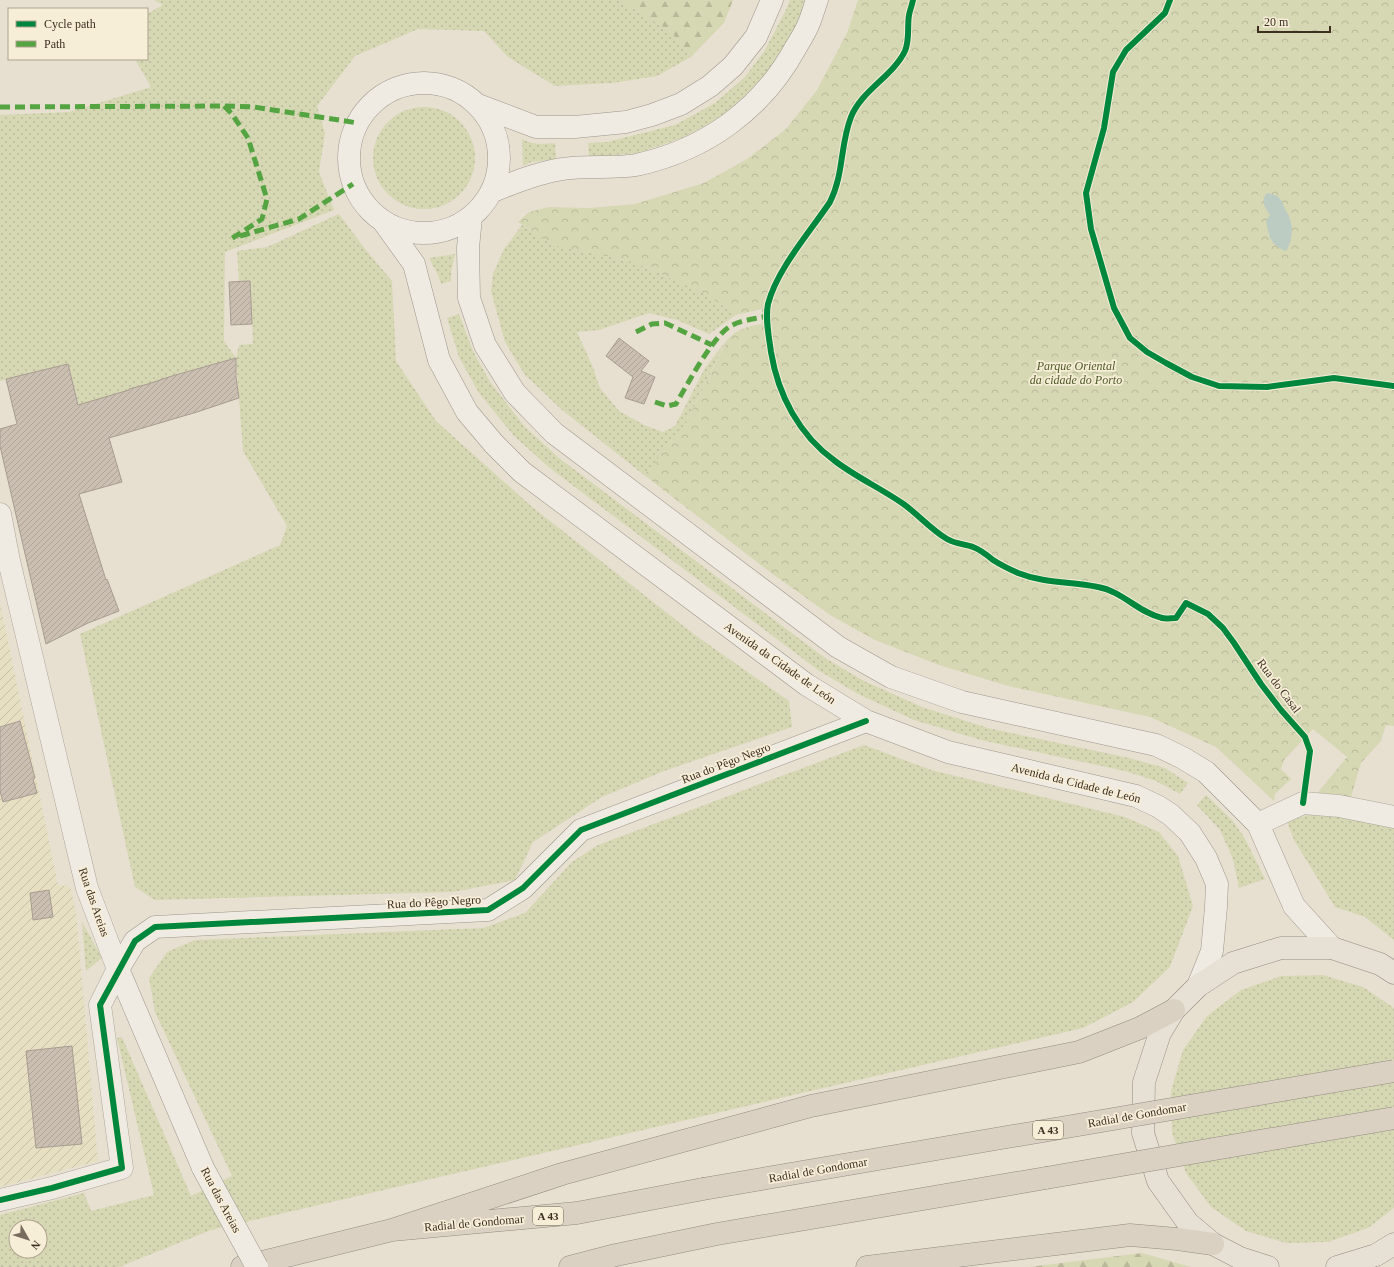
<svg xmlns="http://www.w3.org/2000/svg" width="1394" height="1267" viewBox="0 0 1394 1267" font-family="Georgia,serif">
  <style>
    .farmland { fill: url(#farmland-furrows) }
    .grass { fill: url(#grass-dots); fill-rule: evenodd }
    .forest { fill: url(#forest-firs) }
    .park { fill: url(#park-crowns) }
    .water { fill: #bcccc2 }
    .building { fill: url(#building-hatch); stroke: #a89c90 }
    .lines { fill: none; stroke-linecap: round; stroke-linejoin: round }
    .street-casing { stroke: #ada599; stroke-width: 23 }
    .secondary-casing { stroke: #9c958a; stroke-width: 23 }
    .primary-casing { stroke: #928b80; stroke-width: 23 }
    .highway-casing { stroke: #928b80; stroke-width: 23 }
    .street { stroke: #efebe3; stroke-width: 22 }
    .secondary { stroke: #efebe3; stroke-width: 22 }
    .primary { stroke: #e6e1d4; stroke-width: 22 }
    .highway { stroke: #dad1c2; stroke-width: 22 }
    .secondary-bridge-casing { stroke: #9c958a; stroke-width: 23; stroke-linecap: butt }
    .highway-bridge-casing { stroke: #928b80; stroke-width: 23; stroke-linecap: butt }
    .secondary-bridge { stroke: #efebe3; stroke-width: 22 }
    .highway-bridge { stroke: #dad1c2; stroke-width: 22 }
    .quiet { stroke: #54a441; stroke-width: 5; stroke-dasharray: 10 5; stroke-linecap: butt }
    .cycleway-casing { stroke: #f7eed8; stroke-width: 8 }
    .cycleway { stroke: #00873e; stroke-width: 6 }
    .labels { text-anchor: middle; stroke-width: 3.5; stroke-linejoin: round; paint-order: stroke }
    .shield { fill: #f7eed8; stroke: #756857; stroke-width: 1 }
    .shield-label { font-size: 11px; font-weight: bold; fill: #3d2e20 }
    .park-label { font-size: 12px; font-style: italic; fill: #4d5a26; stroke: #f7eed8 }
    .street-label { font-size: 12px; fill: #3d2e20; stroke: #f7eed8 }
  </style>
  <defs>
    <pattern id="farmland-furrows" width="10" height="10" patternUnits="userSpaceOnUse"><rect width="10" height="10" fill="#e6dfc2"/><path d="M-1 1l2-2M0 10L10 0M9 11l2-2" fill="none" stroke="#c6c0a6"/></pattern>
    <pattern id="grass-dots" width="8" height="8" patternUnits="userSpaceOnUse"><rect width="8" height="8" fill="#d6d7b3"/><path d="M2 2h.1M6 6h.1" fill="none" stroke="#b9b99a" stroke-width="1.8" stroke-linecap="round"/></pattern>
    <pattern id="forest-firs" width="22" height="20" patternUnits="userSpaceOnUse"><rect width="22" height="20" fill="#d6d7b3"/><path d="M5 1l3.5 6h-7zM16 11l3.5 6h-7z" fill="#b9b99a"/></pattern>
    <pattern id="park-crowns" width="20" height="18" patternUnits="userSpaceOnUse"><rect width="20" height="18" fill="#d6d7b3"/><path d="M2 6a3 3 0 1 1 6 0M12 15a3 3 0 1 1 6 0" fill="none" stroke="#b9b99a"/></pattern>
    <pattern id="building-hatch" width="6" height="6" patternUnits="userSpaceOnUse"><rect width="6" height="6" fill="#cbbfb2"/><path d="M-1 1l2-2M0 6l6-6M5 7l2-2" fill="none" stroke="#afa499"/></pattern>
  </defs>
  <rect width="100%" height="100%" fill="#e7e0d1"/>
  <!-- farmland -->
  <path class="farmland" d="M 0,602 L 58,885 L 70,886 L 76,912 L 98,1161 L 0,1187 Z"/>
  <!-- grass -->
  <path class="grass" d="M 154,0 L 619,0 L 670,31 L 691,57 L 657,76 L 612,83 L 555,86 L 508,57 L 484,31 L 418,29 L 355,56 L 317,106 L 325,133 L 319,172 L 334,210 L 225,252 L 224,341 L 236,358 L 239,345 L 253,344 L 250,282 L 239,282 L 237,251 L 267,247 L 339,214 L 365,249 L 392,281 L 396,361 L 436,421 L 531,506 L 695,635 L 789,701 L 792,727 L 664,771 L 602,797 L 533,842 L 515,880 L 453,892 L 155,900 L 135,887 L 80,634 L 280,545 L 287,526 L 243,451 L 236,359 L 79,405 L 68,364 L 0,381 L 0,115 L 69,112 L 151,87 L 135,59 L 147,59 L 147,14 L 163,5 Z
    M 790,0 L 805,0 L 800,17 L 784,51 L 759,83 L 720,118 L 682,138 L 638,153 L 589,157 L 588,143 L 607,142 L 675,125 L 715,103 L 745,77 L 765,50 L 786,10 Z
    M373 158a51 51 0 1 1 102 0a51 51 0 1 1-102 0Z
    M 522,139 C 533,145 542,144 555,143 L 556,159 L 531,162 L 523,166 Z
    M 522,225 L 553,245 L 634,262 L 706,294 L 736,315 L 709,334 L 677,320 L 649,313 L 599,330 L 577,332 L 592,365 L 600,388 L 619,411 L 644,425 L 663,432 L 675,426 L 705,368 L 726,341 L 683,429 L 644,475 L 561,409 L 525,375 L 505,342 L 491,291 L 493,274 L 504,249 Z
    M 455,254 L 451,272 L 451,281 L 441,284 L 438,275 L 429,258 Z
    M 459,314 L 473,351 L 490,382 L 525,427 L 559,458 L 825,658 L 864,681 L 922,707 L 988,728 L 1129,758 L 1165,768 L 1188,783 L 1180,794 L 1156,781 L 1125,771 L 981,740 L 914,720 L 858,694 L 818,670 L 551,469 L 514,436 L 479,393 L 459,357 L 447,318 Z
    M 864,745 L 931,770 L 1125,817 L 1159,832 L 1178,856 L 1193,906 L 1170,967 L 1133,1002 L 1083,1028 L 211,1230 L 119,1267 L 0,1267 L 0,1215 L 84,1193 L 91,1211 L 154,1195 L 117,1038 L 122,1037 L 191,1196 L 232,1176 L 155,1012 L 149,978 L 167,952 L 195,940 L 483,928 L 525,913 L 572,862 L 598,845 ZM 16,1227 L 40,1227 L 40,1251 L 16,1251 Z
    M 1206,795 L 1232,820 L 1244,837 L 1265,879 L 1239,888 L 1233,859 L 1220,830 L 1197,805 Z
    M 1313,813 L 1394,825 L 1394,940 L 1365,917 L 1335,907 L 1294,840 L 1287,822 Z
    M 82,922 L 102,958 L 86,971 Z
    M 1323,975 L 1363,987 L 1394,1008 L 1394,1208 L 1368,1228 L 1328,1242 L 1286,1243 L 1246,1231 L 1211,1207 L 1186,1173 L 1172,1133 L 1171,1091 L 1183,1050 L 1207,1016 L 1241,990 L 1281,976 Z"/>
  <!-- forest -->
  <path class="forest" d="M 619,0 L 733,0 L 724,23 L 691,57 L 670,31 Z
    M 1142,1253 L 1191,1267 L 1029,1267 Z"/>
  <!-- park -->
  <path class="park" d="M 858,0 L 1394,0 L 1394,726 L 1386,725 L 1381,741 L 1361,763 L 1349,804 L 1317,795 L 1319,791 L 1347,757 L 1313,729 L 1284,760 L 1281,769 L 1291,779 L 1275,794 L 1274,801 L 1216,747 L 1150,717 L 1008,686 L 939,665 L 875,640 L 830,615 L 770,572 L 644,475 L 683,429 L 727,340 C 739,328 746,327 762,324 L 762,309 L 736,315 L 706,294 L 634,262 L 553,245 L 545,240 L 518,222 L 529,212 L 549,207 L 590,208 L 635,204 L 704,183 L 747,159 L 786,129 L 817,90 L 847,33 Z"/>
  <!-- water -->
  <path class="water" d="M 1267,193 C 1281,195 1281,200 1286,211 C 1287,213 1289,215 1289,217 C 1294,227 1292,242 1286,251 C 1269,244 1270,238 1266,221 L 1270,215 C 1265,207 1260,201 1267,193 Z"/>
  <!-- building -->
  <path class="building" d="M 250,281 L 252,324 L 231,325 L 229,282 Z
    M 619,338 L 649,361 L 641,371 L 655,377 L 644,404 L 625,398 L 633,377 L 606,356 Z
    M 236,358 L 236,377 L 239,398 L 197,412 L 109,438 L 122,482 L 79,494 L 106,580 L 107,579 L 119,611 L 88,623 L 46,644 L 0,446 L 0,429 L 17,424 L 6,379 L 68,364 L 78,405 L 129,390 L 129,389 L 148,384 L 172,376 Z
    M 20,721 L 35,778 L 33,779 L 37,793 L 3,802 L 0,791 L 0,727 Z
    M 49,890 L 53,917 L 33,920 L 30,893 Z
    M 72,1046 L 82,1144 L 36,1148 L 26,1051 Z"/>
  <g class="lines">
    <defs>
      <path id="street" d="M 0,514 L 9,561 L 87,888 L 118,969 L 100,1005 L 122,1168 L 52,1188 L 0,1200
        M 1258,824 L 1303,803 L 1339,806 L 1394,817"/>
      <path id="secondary" d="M349 158a75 75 0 1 1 150 0a75 75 0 1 1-150 0Z
        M 478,105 L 536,127 L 575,127 L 626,122 L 652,115 L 681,104 L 710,86 L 733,66 L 756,37 L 772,0
        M 491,192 C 512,183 540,172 563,169 C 587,165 612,169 636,165 C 705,150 762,110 796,47 C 801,39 806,31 809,23 C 812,16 814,8 817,0
        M 471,217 L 468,248 L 469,298 L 485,345 L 515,393 L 554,433 L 838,647 L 891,677 L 962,702 L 1156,745 L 1183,758 L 1206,772 L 1258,824 L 1294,906 L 1332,948
        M 383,221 L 414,264 L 439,360 L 467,412 L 494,444 L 522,472 L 807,685 L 866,721 L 948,752 L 1136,796 L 1159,807 L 1171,815 L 1190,833 L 1206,858 L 1217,884 L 1216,907 L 1212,951 L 1198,986
        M 203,1168 L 118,969 L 135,941 L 155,927 L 488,910 L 523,888 L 581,830 L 866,721"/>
      <path id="primary" d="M 1268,1267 L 1240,1258 L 1213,1244 L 1188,1223 L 1158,1181 L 1143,1133 L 1144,1082 L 1160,1033 L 1174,1010 L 1198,986 L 1233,963 L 1281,948 L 1332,948 L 1380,964 L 1394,973
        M 1337,1267 L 1376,1255 L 1394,1244"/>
      <path id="highway" d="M 392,1230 L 562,1174 L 811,1106 L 1079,1052 L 1140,1028 L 1174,1010
        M 242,1267 L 392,1230 L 577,1213 L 703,1189
        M 570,1267 L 616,1255 L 717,1234 L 1046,1178
        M 867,1267 L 1130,1235 L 1177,1239 L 1213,1244"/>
    </defs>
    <!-- street casing -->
    <use href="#street" class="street-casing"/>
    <!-- secondary casing -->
    <use href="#secondary" class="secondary-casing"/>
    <!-- primary casing -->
    <use href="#primary" class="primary-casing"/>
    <!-- highway casing -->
    <use href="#highway" class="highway-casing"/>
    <!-- street -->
    <use href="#street" class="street"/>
    <!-- secondary -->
    <use href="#secondary" class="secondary"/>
    <!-- primary -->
    <use href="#primary" class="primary"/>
    <!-- highway -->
    <use href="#highway" class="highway"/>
    <defs>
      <path id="secondary-bridge" d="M 203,1168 L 257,1267"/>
      <path id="highway-bridge" d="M 1046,1178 L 1394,1118
        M 703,1189 L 1394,1071"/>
    </defs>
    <!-- secondary-bridge casing -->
    <use href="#secondary-bridge" class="secondary-bridge-casing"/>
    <!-- highway-bridge casing -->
    <use href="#highway-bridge" class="highway-bridge-casing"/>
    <!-- secondary-bridge -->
    <use href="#secondary-bridge" class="secondary-bridge"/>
    <!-- highway-bridge -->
    <use href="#highway-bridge" class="highway-bridge"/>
    <!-- quiet -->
    <path class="quiet" d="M 224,106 L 232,114 L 248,138 L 267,199 L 262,219 L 231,239
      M 0,107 L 224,106 L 254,107 L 358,123
      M 240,236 L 299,219 L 353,184
      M 636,332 L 652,324 L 665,323 L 712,345
      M 655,402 L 667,406 L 676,404 C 687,385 712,338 729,327 C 740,320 755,319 768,316"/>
    <defs>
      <path id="cycleway" d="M 913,0 C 912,5 910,10 909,15 C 907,27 910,39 905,51 C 893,76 861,91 851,117 C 840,145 844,174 830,202 C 810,232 777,269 768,304 C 765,319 769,337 771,352 C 778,395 799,435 835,461 C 856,477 880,488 902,503 C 918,514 930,529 947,539 C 955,544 965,544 973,547 C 981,550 987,555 993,560 C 1001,565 1009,569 1018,573 C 1046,584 1070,581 1098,587 C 1122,591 1139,613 1162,618 C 1166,619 1171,618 1176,618 L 1186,603 L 1208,614 L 1223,628 L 1234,643 L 1261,684 L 1281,710 L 1305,737 L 1310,751 L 1303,803
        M 1170,0 L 1165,13 L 1126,50 L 1113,72 L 1104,128 L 1086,193 L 1091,229 L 1114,308 L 1130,338 L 1147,352 L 1166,363 L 1192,377 L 1219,386 L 1267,387 L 1334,378 L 1394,386
        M 0,1200 L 52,1188 L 122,1168 L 100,1005 L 135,941 L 155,927 L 488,910 L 523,888 L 581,830 L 866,721"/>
    </defs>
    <!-- cycleway casing -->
    <use href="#cycleway" class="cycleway-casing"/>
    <!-- cycleway -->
    <use href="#cycleway" class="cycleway"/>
  </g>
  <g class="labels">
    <!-- shield labels -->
    <g class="shield">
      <rect x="1033" y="1121" width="30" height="18" rx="3"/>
      <rect x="533" y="1207" width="30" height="18" rx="3"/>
    </g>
    <g class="shield-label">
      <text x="1048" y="1134">A 43</text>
      <text x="548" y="1220">A 43</text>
    </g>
    <!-- park labels -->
    <g class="park-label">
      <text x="1076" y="370">Parque Oriental<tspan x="1076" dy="14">da cidade do Porto</tspan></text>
    </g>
    <!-- street labels -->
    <g class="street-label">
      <text transform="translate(780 663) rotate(35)" y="4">Avenida da Cidade de León</text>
      <text transform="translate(1279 686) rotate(53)" y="4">Rua do Casal</text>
      <text transform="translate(726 763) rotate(-21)" y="4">Rua do Pêgo Negro</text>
      <text transform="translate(1076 783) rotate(14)" y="4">Avenida da Cidade de León</text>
      <text transform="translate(94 902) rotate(71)" y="4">Rua das Areias</text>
      <text transform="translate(434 902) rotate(-3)" y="4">Rua do Pêgo Negro</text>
      <text transform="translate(1137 1115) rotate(-10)" y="4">Radial de Gondomar</text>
      <text transform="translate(818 1170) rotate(-10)" y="4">Radial de Gondomar</text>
      <text transform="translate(221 1200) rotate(62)" y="4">Rua das Areias</text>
      <text transform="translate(474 1223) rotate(-5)" y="4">Radial de Gondomar</text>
    </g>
  </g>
  <!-- legend -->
  <rect x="8" y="8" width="140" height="52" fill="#f7eed8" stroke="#ada18e"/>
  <rect x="16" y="21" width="20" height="6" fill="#00873e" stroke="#ada18e"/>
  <text x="44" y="28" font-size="12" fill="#3d2e20">Cycle path</text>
  <rect x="16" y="41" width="20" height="6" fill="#54a441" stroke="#ada18e"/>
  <text x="44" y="48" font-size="12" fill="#3d2e20">Path</text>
  <!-- north arrow -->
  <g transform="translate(28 1239) rotate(129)"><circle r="19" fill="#f7eed8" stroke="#ada18e"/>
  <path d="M0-3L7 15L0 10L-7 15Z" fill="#786c5e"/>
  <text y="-6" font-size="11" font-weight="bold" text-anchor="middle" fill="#3d2e20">N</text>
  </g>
  <!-- scale -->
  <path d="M1258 26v6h72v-6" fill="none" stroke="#3d2e20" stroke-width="2"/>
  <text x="1264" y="26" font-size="12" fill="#3d2e20" stroke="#f7eed8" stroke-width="3" paint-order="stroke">20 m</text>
</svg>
